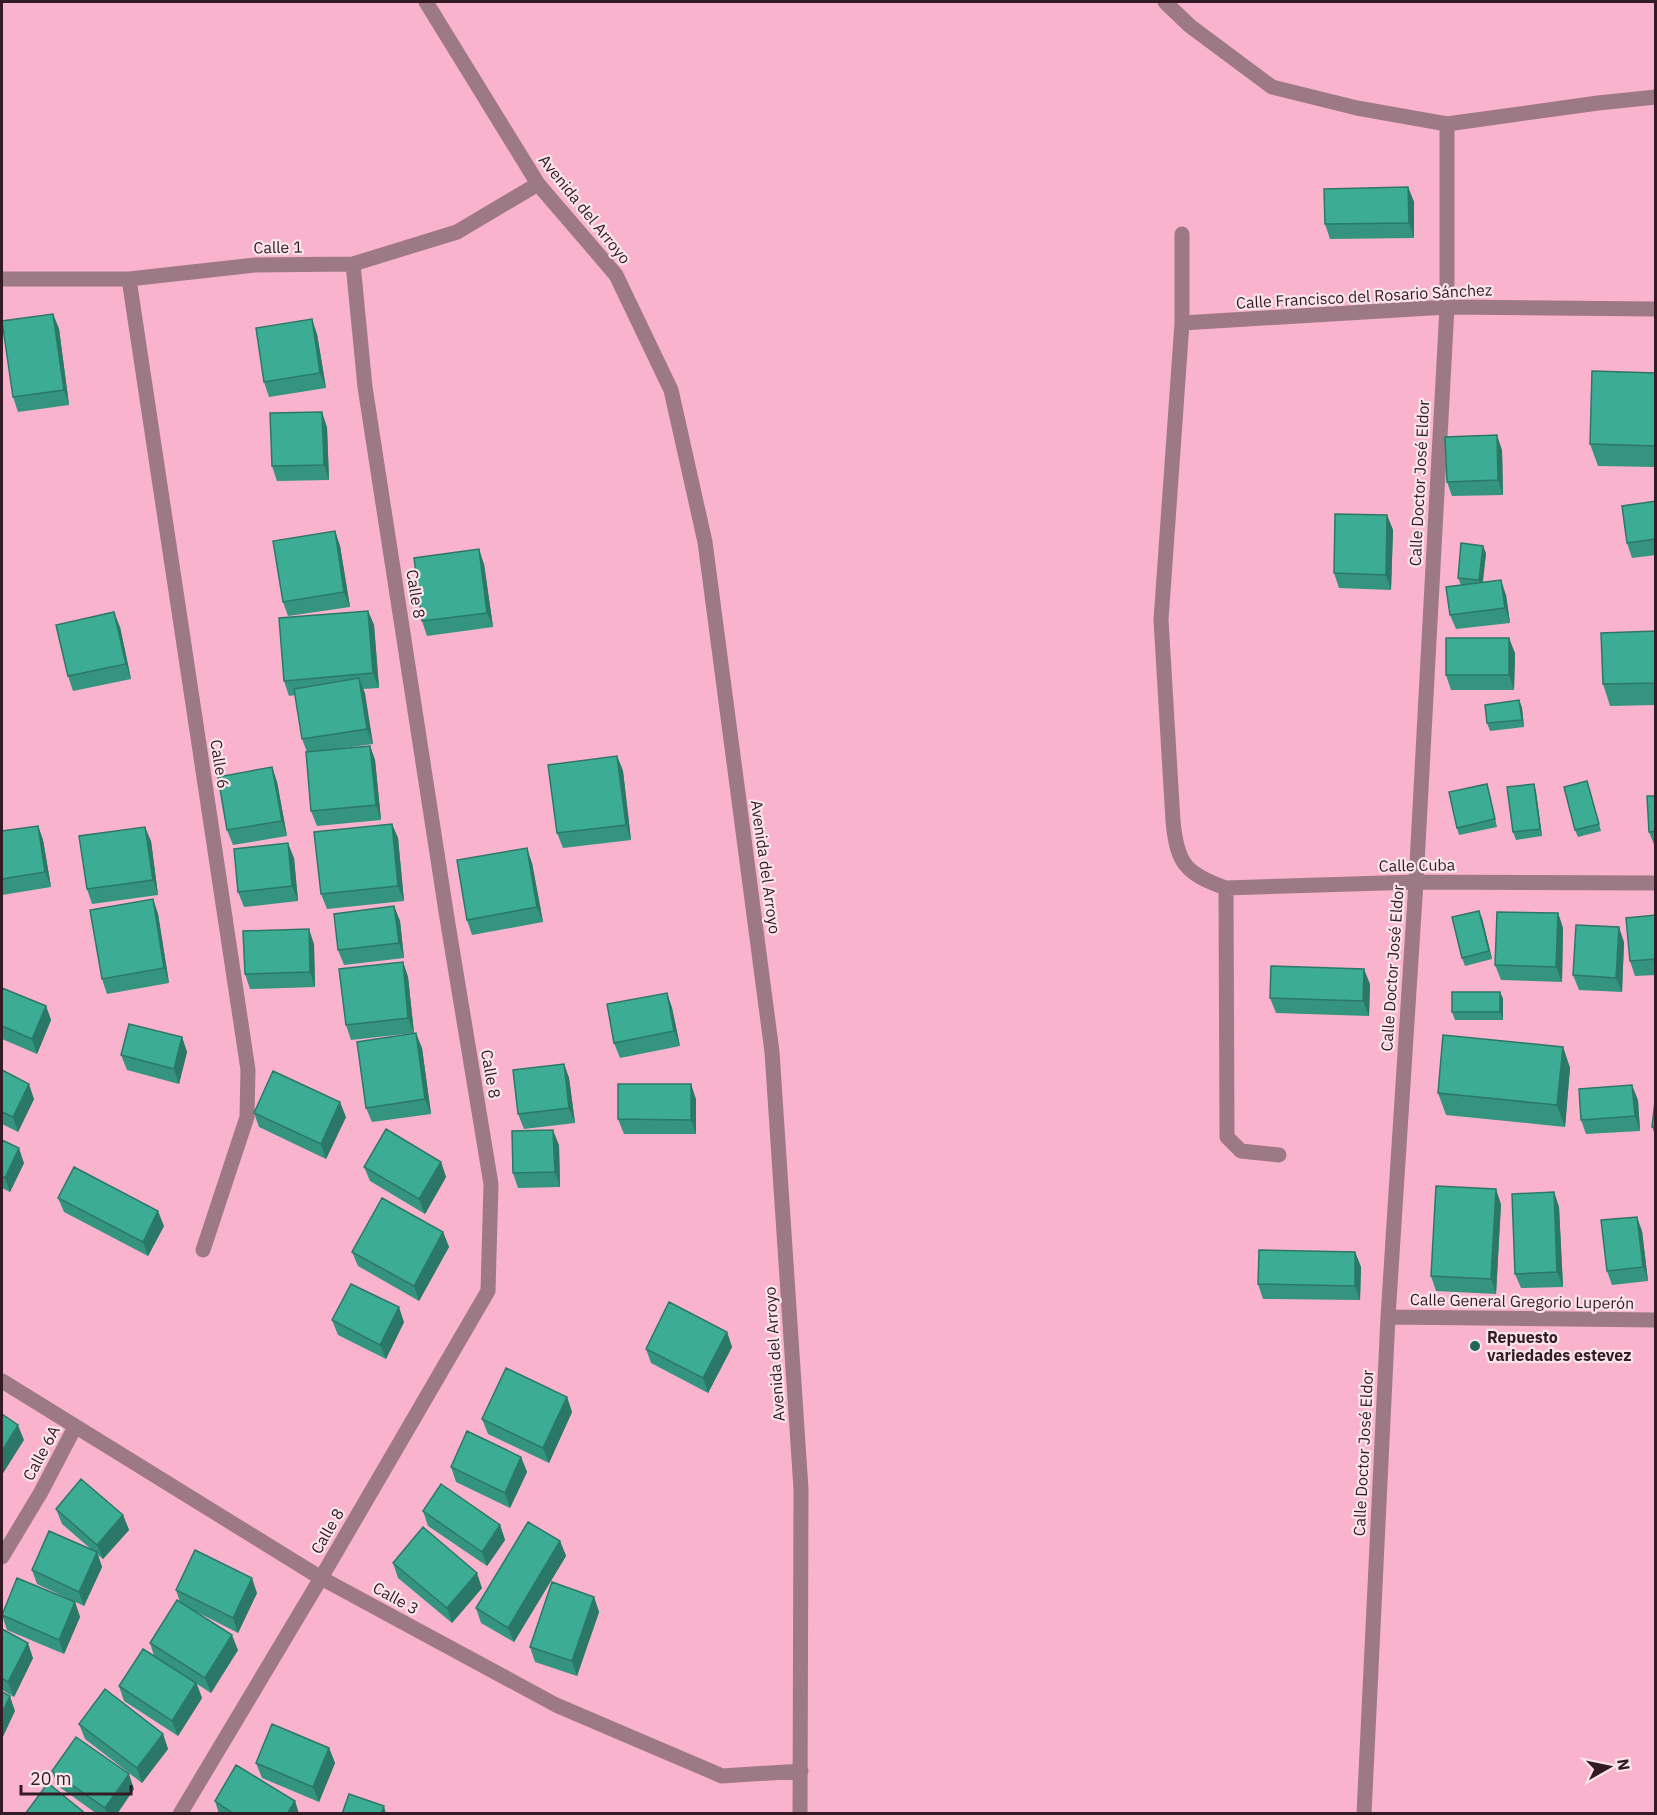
<svg xmlns="http://www.w3.org/2000/svg" width="1657" height="1815" viewBox="0 0 1657 1815" font-family="'IBM Plex Sans',sans-serif">
  <style>
    .lines { fill: none; stroke-linecap: round; stroke-linejoin: round }
    .minor { stroke: #9d7985; stroke-width: 15 }
    .wall { fill: #34947f }
    .shaded-wall { fill: #2b7868 }
    .building { fill: #3dac94; stroke: #2b7868; stroke-width: 1.5 }
    .poi-dot { fill: #216657; stroke: #fbe5ec; stroke-width: 2 }
    .labels { text-anchor: middle; stroke-width: 4.5; stroke-linejoin: round; paint-order: stroke }
    .street-label { font-size: 16px; fill: #341a24; stroke: #fbe5ec }
    .poi-label { font-size: 16px; font-weight: bold; fill: #341a24; stroke: #fbe5ec; text-anchor: start }
  </style>
  <rect width="100%" height="100%" fill="#fab3cc"/>
  <g class="lines">
    <!-- minor -->
    <path class="minor" d="M 426,2 L 538,184 L 616,275 L 671,390 L 705,542 L 772,1052 L 801,1489 L 800,1814
      M 1165,2 L 1190,26 L 1272,87 L 1357,108 L 1447,124 L 1598,103 L 1656,97
      M 1182,234 L 1182,323 L 1161,620 L 1173,821 C 1177,864 1186,874 1226,888 L 1416,882 L 1656,883
      M 2,279 L 129,279 L 255,265 L 353,264 L 457,232 L 538,184
      M 129,279 L 248,1070 L 247,1117 L 203,1250
      M 1182,323 L 1447,307 L 1656,309
      M 1226,888 L 1227,1137 L 1241,1151 L 1279,1155
      M 1388,1317 L 1656,1320
      M 2,1381 L 321,1578 L 556,1705 L 722,1776 L 801,1771
      M 2,1557 L 41,1492 L 75,1427
      M 180,1814 L 321,1578 L 488,1291 L 491,1184 L 447,918 L 365,387 L 353,264
      M 1364,1814 L 1388,1317 L 1416,882 L 1447,307 L 1447,124"/>
  </g>
  <!-- wall -->
  <path class="wall" d="M 1408,187 L 1414,202 L 1414,238 L 1330,239 L 1325,224 Z
    M 53,314 L 59,329 L 69,405 L 18,412 L 13,397 Z
    M 317,334 L 326,388 L 269,397 L 264,382 Z
    M 1656,373 L 1656,467 L 1598,466 L 1590,444 Z
    M 327,427 L 329,480 L 277,481 L 272,466 Z
    M 1502,450 L 1503,495 L 1452,496 L 1447,482 Z
    M 1656,501 L 1656,555 L 1632,558 L 1627,543 Z
    M 1387,515 L 1393,530 L 1391,590 L 1339,588 L 1334,573 Z
    M 335,531 L 340,546 L 350,607 L 288,616 L 283,602 Z
    M 1486,553 L 1483,582 L 1506,595 L 1510,623 L 1456,629 L 1450,615 L 1461,585 L 1458,578 Z
    M 484,564 L 493,627 L 427,636 L 422,621 Z
    M 368,611 L 374,625 L 379,688 L 363,689 L 373,744 L 337,749 L 370,746 L 375,760 L 381,820 L 317,826 L 311,811 L 307,752 L 302,739 L 295,695 L 289,696 L 284,681 Z
    M 120,627 L 131,679 L 73,691 L 68,676 Z
    M 1656,631 L 1656,705 L 1610,706 L 1603,684 Z
    M 1515,653 L 1514,690 L 1451,690 L 1446,675 Z
    M 1519,700 L 1522,708 L 1524,727 L 1490,731 L 1487,723 Z
    M 617,756 L 623,771 L 631,840 L 563,848 L 557,833 Z
    M 272,767 L 277,782 L 287,836 L 233,845 L 227,830 Z
    M 1587,781 L 1601,831 L 1578,837 L 1575,830 Z
    M 1534,784 L 1536,792 L 1542,836 L 1516,840 L 1513,832 Z
    M 1489,791 L 1497,827 L 1459,835 L 1457,828 Z
    M 1656,796 L 1656,847 L 1655,847 L 1649,832 Z
    M 392,824 L 398,838 L 404,901 L 327,909 L 321,894 Z
    M 38,826 L 43,840 L 51,887 L 2,895 L 2,831 Z
    M 151,841 L 158,895 L 92,904 L 87,889 Z
    M 294,858 L 298,901 L 244,907 L 238,892 Z
    M 532,863 L 543,922 L 472,935 L 467,920 Z
    M 153,899 L 158,914 L 169,983 L 107,994 L 102,979 Z
    M 394,906 L 400,921 L 404,958 L 344,965 L 338,950 Z
    M 1558,913 L 1563,928 L 1562,982 L 1501,980 L 1495,965 Z
    M 1656,915 L 1656,975 L 1635,976 L 1630,961 Z
    M 1482,918 L 1492,959 L 1465,966 L 1462,958 Z
    M 1624,942 L 1622,992 L 1579,990 L 1573,975 Z
    M 314,944 L 315,987 L 250,989 L 245,974 Z
    M 403,962 L 408,977 L 414,1033 L 351,1040 L 346,1025 Z
    M 1370,984 L 1369,1016 L 1276,1013 L 1270,998 Z
    M 2,988 L 46,1006 L 51,1020 L 37,1054 L 2,1039 Z
    M 1500,992 L 1503,999 L 1503,1020 L 1455,1020 L 1452,1012 Z
    M 667,993 L 672,1008 L 680,1046 L 620,1058 L 614,1043 Z
    M 182,1037 L 187,1052 L 179,1084 L 127,1070 L 121,1055 Z
    M 1563,1047 L 1570,1068 L 1565,1127 L 1446,1115 L 1438,1093 Z
    M 422,1048 L 431,1114 L 372,1122 L 366,1108 Z
    M 564,1064 L 569,1078 L 575,1123 L 524,1129 L 518,1114 Z
    M 2,1070 L 34,1099 L 18,1132 L 2,1124 Z
    M 1656,1093 L 1656,1137 L 1652,1127 Z
    M 696,1099 L 696,1134 L 624,1134 L 618,1119 Z
    M 1638,1100 L 1640,1131 L 1586,1134 L 1581,1120 Z
    M 254,1113 L 346,1117 L 326,1159 L 259,1127 Z
    M 2,1140 L 24,1163 L 10,1192 L 2,1188 Z
    M 559,1145 L 560,1187 L 518,1188 L 513,1173 Z
    M 441,1162 L 446,1177 L 425,1214 L 370,1181 L 364,1167 Z
    M 1554,1192 L 1559,1207 L 1563,1287 L 1521,1288 L 1515,1274 Z
    M 58,1198 L 164,1226 L 148,1256 L 64,1212 Z
    M 1501,1204 L 1496,1294 L 1436,1291 L 1431,1276 Z
    M 1642,1231 L 1648,1281 L 1612,1285 L 1607,1271 Z
    M 443,1232 L 449,1247 L 419,1301 L 358,1266 L 352,1252 Z
    M 1355,1252 L 1361,1267 L 1360,1300 L 1263,1299 L 1258,1284 Z
    M 332,1320 L 404,1322 L 386,1359 L 338,1335 Z
    M 727,1332 L 732,1347 L 708,1393 L 651,1363 L 646,1349 Z
    M 567,1397 L 572,1412 L 549,1463 L 488,1434 L 482,1419 Z
    M 521,1457 L 527,1472 L 510,1508 L 456,1482 L 451,1467 Z
    M 56,1509 L 123,1515 L 129,1530 L 103,1559 L 98,1555 L 102,1567 L 84,1606 L 37,1584 L 32,1570 L 92,1550 L 62,1524 Z
    M 423,1511 L 500,1525 L 505,1540 L 487,1566 L 428,1526 Z
    M 560,1541 L 566,1556 L 514,1642 L 481,1623 L 476,1608 Z
    M 393,1563 L 482,1588 L 452,1623 L 398,1578 Z
    M 176,1590 L 257,1593 L 238,1633 L 197,1612 L 238,1650 L 211,1693 L 197,1684 L 202,1698 L 178,1736 L 124,1701 L 119,1686 L 154,1656 L 150,1643 L 180,1602 Z
    M 594,1597 L 599,1612 L 577,1676 L 535,1662 L 530,1647 Z
    M 75,1602 L 80,1617 L 64,1654 L 7,1630 L 2,1615 Z
    M 2,1629 L 33,1658 L 14,1697 L 2,1690 Z
    M 79,1724 L 163,1734 L 168,1749 L 142,1783 L 85,1739 Z
    M 329,1748 L 335,1763 L 319,1802 L 262,1778 L 256,1763 Z
    M 52,1771 L 134,1789 L 117,1814 L 97,1814 L 58,1786 Z
    M 215,1801 L 295,1801 L 299,1814 L 219,1814 Z"/>
  <!-- shaded-wall -->
  <path class="shaded-wall" d="M 1408,187 L 1414,202 L 1414,238 L 1409,223 Z
    M 53,314 L 59,329 L 69,405 L 64,390 Z
    M 312,319 L 317,334 L 326,388 L 320,373 Z
    M 322,412 L 327,427 L 329,480 L 324,465 Z
    M 1497,435 L 1502,450 L 1503,495 L 1498,480 Z
    M 1387,515 L 1393,530 L 1391,590 L 1386,575 Z
    M 335,531 L 340,546 L 350,607 L 344,592 Z
    M 1483,546 L 1486,553 L 1482,587 L 1479,580 Z
    M 479,549 L 484,564 L 493,627 L 487,613 Z
    M 1501,580 L 1506,595 L 1510,623 L 1505,608 Z
    M 368,611 L 374,625 L 379,688 L 373,673 Z
    M 114,612 L 120,627 L 131,679 L 126,664 Z
    M 1509,638 L 1515,653 L 1514,690 L 1509,675 Z
    M 359,678 L 365,693 L 373,744 L 367,729 Z
    M 1519,700 L 1522,708 L 1524,727 L 1522,720 Z
    M 370,746 L 375,760 L 381,820 L 376,805 Z
    M 617,756 L 623,771 L 631,840 L 626,825 Z
    M 272,767 L 277,782 L 287,836 L 282,821 Z
    M 1534,784 L 1536,792 L 1542,836 L 1540,829 Z
    M 392,824 L 398,838 L 404,901 L 398,886 Z
    M 38,826 L 43,840 L 51,887 L 45,872 Z
    M 145,827 L 151,841 L 158,895 L 153,880 Z
    M 288,843 L 294,858 L 298,901 L 292,886 Z
    M 527,848 L 532,863 L 543,922 L 537,907 Z
    M 153,899 L 158,914 L 169,983 L 164,968 Z
    M 394,906 L 400,921 L 404,958 L 399,943 Z
    M 1479,911 L 1482,918 L 1492,959 L 1489,951 Z
    M 1558,913 L 1563,928 L 1562,982 L 1556,967 Z
    M 1619,927 L 1624,942 L 1622,992 L 1616,978 Z
    M 309,929 L 314,944 L 315,987 L 310,972 Z
    M 403,962 L 408,977 L 414,1033 L 408,1018 Z
    M 1364,969 L 1370,984 L 1369,1016 L 1363,1001 Z
    M 1500,992 L 1503,999 L 1503,1020 L 1500,1012 Z
    M 667,993 L 672,1008 L 680,1046 L 674,1031 Z
    M 46,1006 L 51,1020 L 37,1054 L 32,1039 Z
    M 416,1033 L 422,1048 L 431,1114 L 425,1099 Z
    M 182,1037 L 187,1052 L 179,1084 L 174,1069 Z
    M 1563,1047 L 1570,1068 L 1565,1127 L 1557,1105 Z
    M 564,1064 L 569,1078 L 575,1123 L 569,1108 Z
    M 29,1084 L 34,1099 L 18,1132 L 13,1117 Z
    M 691,1084 L 696,1099 L 696,1134 L 691,1120 Z
    M 1632,1085 L 1638,1100 L 1640,1131 L 1635,1116 Z
    M 340,1102 L 346,1117 L 326,1159 L 321,1144 Z
    M 553,1130 L 559,1145 L 560,1187 L 555,1172 Z
    M 19,1148 L 24,1163 L 10,1192 L 5,1178 Z
    M 441,1162 L 446,1177 L 425,1214 L 419,1199 Z
    M 1496,1189 L 1501,1204 L 1496,1294 L 1491,1279 Z
    M 1554,1192 L 1559,1207 L 1563,1287 L 1557,1272 Z
    M 158,1211 L 164,1226 L 148,1256 L 143,1242 Z
    M 1637,1217 L 1642,1231 L 1648,1281 L 1643,1267 Z
    M 443,1232 L 449,1247 L 419,1301 L 414,1286 Z
    M 1355,1252 L 1361,1267 L 1360,1300 L 1355,1286 Z
    M 399,1307 L 404,1322 L 386,1359 L 380,1345 Z
    M 727,1332 L 732,1347 L 708,1393 L 703,1378 Z
    M 567,1397 L 572,1412 L 549,1463 L 543,1448 Z
    M 18,1425 L 24,1440 L 2,1475 L 2,1451 Z
    M 521,1457 L 527,1472 L 510,1508 L 505,1493 Z
    M 123,1515 L 129,1530 L 103,1559 L 97,1545 Z
    M 500,1525 L 505,1540 L 487,1566 L 482,1552 Z
    M 560,1541 L 566,1556 L 514,1642 L 508,1628 Z
    M 97,1552 L 102,1567 L 84,1606 L 79,1592 Z
    M 477,1573 L 482,1588 L 452,1623 L 447,1608 Z
    M 252,1578 L 257,1593 L 238,1633 L 233,1618 Z
    M 594,1597 L 599,1612 L 577,1676 L 572,1661 Z
    M 75,1602 L 80,1617 L 64,1654 L 59,1640 Z
    M 232,1635 L 238,1650 L 211,1693 L 205,1678 Z
    M 28,1643 L 33,1658 L 14,1697 L 8,1682 Z
    M 196,1683 L 202,1698 L 178,1736 L 172,1721 Z
    M 10,1696 L 15,1711 L 2,1739 L 2,1713 Z
    M 163,1734 L 168,1749 L 142,1783 L 137,1768 Z
    M 329,1748 L 335,1763 L 319,1802 L 313,1787 Z
    M 129,1774 L 134,1789 L 117,1814 L 107,1814 L 105,1808 Z
    M 295,1801 L 299,1814 L 287,1814 Z
    M 384,1806 L 386,1814 L 381,1814 Z"/>
  <!-- building -->
  <path class="building" d="M 1408,187 L 1409,223 L 1325,224 L 1324,189 Z
    M 53,314 L 64,390 L 13,397 L 2,321 Z
    M 312,319 L 320,373 L 264,382 L 256,328 Z
    M 1592,371 L 1656,373 L 1656,446 L 1590,444 Z
    M 322,412 L 324,465 L 272,466 L 270,413 Z
    M 1497,435 L 1498,480 L 1447,482 L 1445,437 Z
    M 1656,501 L 1656,539 L 1627,543 L 1622,506 Z
    M 1335,514 L 1387,515 L 1386,575 L 1334,573 Z
    M 335,531 L 344,592 L 283,602 L 273,541 Z
    M 1461,543 L 1483,546 L 1479,580 L 1458,578 Z
    M 479,549 L 487,613 L 422,621 L 414,558 Z
    M 1501,580 L 1505,608 L 1450,615 L 1446,587 Z
    M 368,611 L 373,673 L 284,681 L 279,618 Z
    M 114,612 L 126,664 L 68,676 L 56,625 Z
    M 1656,631 L 1656,683 L 1603,684 L 1601,633 Z
    M 1446,638 L 1509,638 L 1509,675 L 1446,675 Z
    M 359,678 L 367,729 L 302,739 L 294,689 Z
    M 1519,700 L 1522,720 L 1487,723 L 1485,705 Z
    M 370,746 L 376,805 L 311,811 L 306,752 Z
    M 617,756 L 626,825 L 557,833 L 548,765 Z
    M 272,767 L 282,821 L 227,830 L 218,777 Z
    M 1587,781 L 1599,824 L 1575,830 L 1564,787 Z
    M 1487,784 L 1495,819 L 1457,828 L 1449,792 Z
    M 1534,784 L 1540,829 L 1513,832 L 1507,787 Z
    M 1647,796 L 1656,796 L 1656,831 L 1649,832 Z
    M 392,824 L 398,886 L 321,894 L 314,832 Z
    M 38,826 L 45,872 L 2,879 L 2,831 Z
    M 145,827 L 153,880 L 87,889 L 79,836 Z
    M 288,843 L 292,886 L 238,892 L 234,849 Z
    M 527,848 L 537,907 L 467,920 L 457,860 Z
    M 153,899 L 164,968 L 102,979 L 90,910 Z
    M 394,906 L 399,943 L 338,950 L 334,914 Z
    M 1479,911 L 1489,951 L 1462,958 L 1452,917 Z
    M 1497,912 L 1558,913 L 1556,967 L 1495,965 Z
    M 1656,915 L 1656,959 L 1630,961 L 1626,918 Z
    M 1576,925 L 1619,927 L 1616,978 L 1573,975 Z
    M 309,929 L 310,972 L 245,974 L 243,931 Z
    M 403,962 L 408,1018 L 346,1025 L 339,969 Z
    M 1271,966 L 1364,969 L 1363,1001 L 1270,998 Z
    M 2,988 L 46,1006 L 32,1039 L 2,1026 Z
    M 1452,992 L 1500,992 L 1500,1012 L 1452,1012 Z
    M 667,993 L 674,1031 L 614,1043 L 607,1004 Z
    M 129,1024 L 182,1037 L 174,1069 L 121,1055 Z
    M 416,1033 L 425,1099 L 366,1108 L 357,1042 Z
    M 1443,1035 L 1563,1047 L 1557,1105 L 1438,1093 Z
    M 564,1064 L 569,1108 L 518,1114 L 513,1070 Z
    M 2,1070 L 29,1084 L 13,1117 L 2,1112 Z
    M 273,1071 L 340,1102 L 321,1144 L 254,1113 Z
    M 618,1084 L 691,1084 L 691,1120 L 618,1119 Z
    M 1632,1085 L 1635,1116 L 1581,1120 L 1579,1089 Z
    M 1656,1093 L 1656,1127 L 1652,1127 Z
    M 386,1129 L 441,1162 L 419,1199 L 364,1167 Z
    M 553,1130 L 555,1172 L 513,1173 L 512,1131 Z
    M 2,1140 L 19,1148 L 5,1178 L 2,1176 Z
    M 74,1167 L 158,1211 L 143,1242 L 58,1198 Z
    M 1436,1186 L 1496,1189 L 1491,1279 L 1431,1276 Z
    M 1554,1192 L 1557,1272 L 1515,1274 L 1512,1194 Z
    M 382,1198 L 443,1232 L 414,1286 L 352,1252 Z
    M 1637,1217 L 1643,1267 L 1607,1271 L 1601,1220 Z
    M 1259,1250 L 1355,1252 L 1355,1286 L 1258,1284 Z
    M 351,1284 L 399,1307 L 380,1345 L 332,1320 Z
    M 669,1302 L 727,1332 L 703,1378 L 646,1349 Z
    M 506,1368 L 567,1397 L 543,1448 L 482,1419 Z
    M 2,1414 L 18,1425 L 2,1451 Z
    M 467,1431 L 521,1457 L 505,1493 L 451,1467 Z
    M 81,1479 L 123,1515 L 97,1545 L 56,1509 Z
    M 441,1484 L 500,1525 L 482,1552 L 423,1511 Z
    M 528,1522 L 560,1541 L 508,1628 L 476,1608 Z
    M 423,1527 L 477,1573 L 447,1608 L 393,1563 Z
    M 49,1531 L 97,1552 L 79,1592 L 32,1570 Z
    M 195,1550 L 252,1578 L 233,1618 L 176,1590 Z
    M 17,1578 L 75,1602 L 59,1640 L 2,1615 Z
    M 552,1582 L 594,1597 L 572,1661 L 530,1647 Z
    M 177,1600 L 232,1635 L 205,1678 L 150,1643 Z
    M 2,1629 L 28,1643 L 8,1682 L 2,1678 Z
    M 143,1649 L 196,1683 L 172,1721 L 119,1686 Z
    M 105,1689 L 163,1734 L 137,1768 L 79,1724 Z
    M 2,1692 L 10,1696 L 2,1713 Z
    M 272,1724 L 329,1748 L 313,1787 L 256,1763 Z
    M 76,1737 L 129,1774 L 105,1808 L 52,1771 Z
    M 236,1765 L 295,1801 L 287,1814 L 234,1814 L 215,1801 Z
    M 48,1783 L 86,1814 L 25,1814 Z
    M 349,1794 L 384,1806 L 381,1814 L 342,1814 Z"/>
  <!-- markers -->
  <circle class="poi-dot" cx="1475" cy="1346" r="6"/>
  <g class="labels">
    <!-- street labels -->
    <g class="street-label">
      <text transform="translate(585 209) rotate(51)" y="6">Avenida del Arroyo</text>
      <text transform="translate(278 247) rotate(-1)" y="6">Calle 1</text>
      <text transform="translate(1364 296) rotate(-3)" y="6">Calle Francisco del Rosario Sánchez</text>
      <text transform="translate(1419 483) rotate(-87)" y="6">Calle Doctor José Eldor</text>
      <text transform="translate(416 594) rotate(81)" y="6">Calle 8</text>
      <text transform="translate(220 764) rotate(81)" y="6">Calle 6</text>
      <text transform="translate(1417 865) rotate(-1)" y="6">Calle Cuba</text>
      <text transform="translate(766 867) rotate(82)" y="6">Avenida del Arroyo</text>
      <text transform="translate(1392 968) rotate(-86)" y="6">Calle Doctor José Eldor</text>
      <text transform="translate(491 1074) rotate(80)" y="6">Calle 8</text>
      <text transform="translate(1522 1301) rotate(1)" y="6">Calle General Gregorio Luperón</text>
      <text transform="translate(774 1354) rotate(-94)" y="6">Avenida del Arroyo</text>
      <text transform="translate(41 1453) rotate(-62)" y="6">Calle 6A</text>
      <text transform="translate(1363 1453) rotate(-87)" y="6">Calle Doctor José Eldor</text>
      <text transform="translate(327 1531) rotate(-60)" y="6">Calle 8</text>
      <text transform="translate(396 1598) rotate(29)" y="6">Calle 3</text>
    </g>
    <!-- poi labels -->
    <g class="poi-label">
      <text x="1487" y="1343">Repuesto<tspan x="1487" dy="18">variedades estevez</tspan></text>
    </g>
  </g>
  <!-- border -->
  <rect width="1657" height="1815" fill="none" stroke="#341a24" stroke-width="6"/>
  <!-- north arrow -->
  <g transform="translate(1609 1767) rotate(81)" stroke="#fbe5ec" stroke-width="4.5" paint-order="stroke">
  <path d="M0-4.5L10 22L0 15L-10 22Z" fill="#341a24"/>
  <text y="-9" font-size="16" font-weight="bold" text-anchor="middle" fill="#341a24">N</text>
  </g>
  <!-- scale -->
  <path d="M21 1785v9h110v-9" fill="none" stroke="#341a24" stroke-width="3"/>
  <text x="30" y="1785" font-size="18" fill="#341a24" stroke="#fbe5ec" stroke-width="4.5" paint-order="stroke">20 m</text>
</svg>
